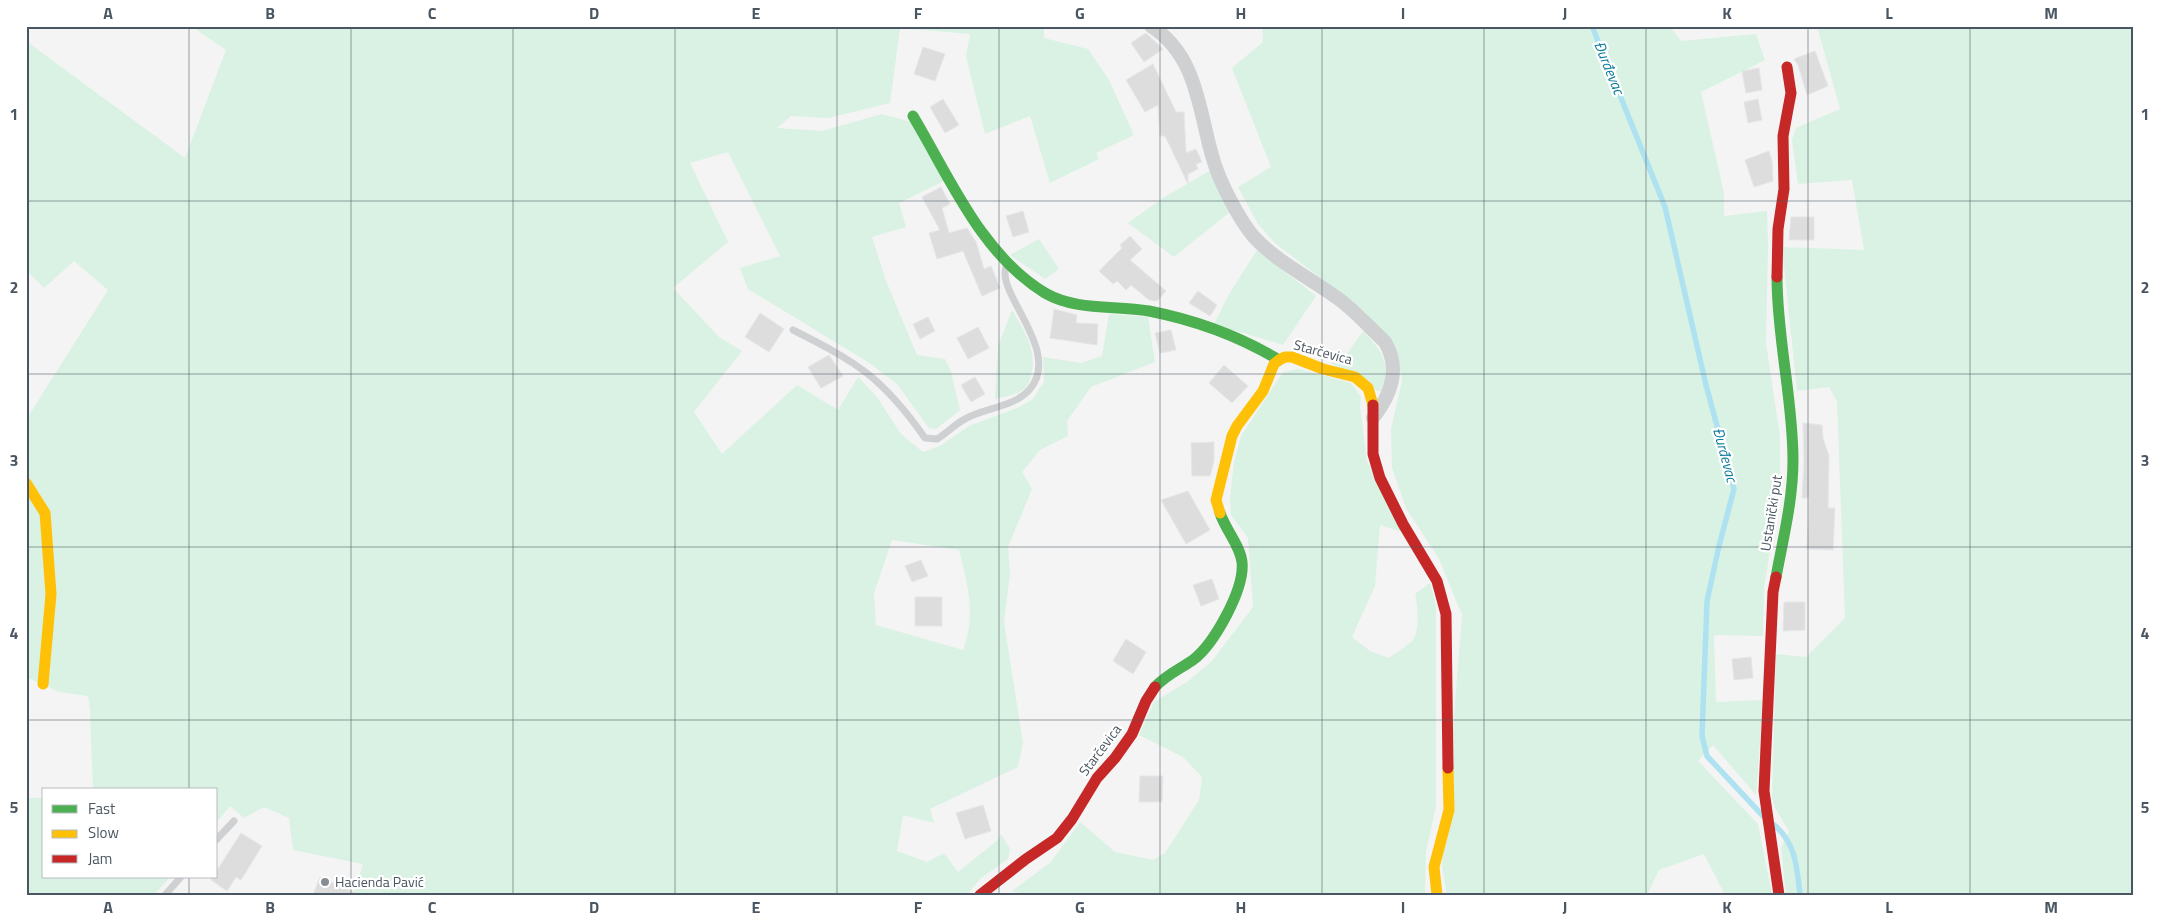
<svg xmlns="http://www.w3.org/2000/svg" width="2159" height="921" viewBox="0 0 2159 921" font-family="'Titillium Web',sans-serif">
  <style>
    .green { fill: #d9f2e3; fill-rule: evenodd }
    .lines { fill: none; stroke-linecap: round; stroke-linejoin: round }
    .stream { stroke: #aee2f0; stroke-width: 5.5 }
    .building { fill: #ddddde; stroke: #e5e6e7 }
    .lane { stroke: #ced0d2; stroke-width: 7 }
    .street { stroke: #ced0d2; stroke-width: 14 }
    .fast { stroke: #4caf50; stroke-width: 11 }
    .slow { stroke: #ffc107; stroke-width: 11 }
    .jam { stroke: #c62828; stroke-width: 11 }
    .grid { fill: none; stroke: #4a5661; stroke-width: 1; stroke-opacity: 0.55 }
    .poi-dot { fill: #868d94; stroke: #fff; stroke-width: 2 }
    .labels { text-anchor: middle; stroke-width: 4.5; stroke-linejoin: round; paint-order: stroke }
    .street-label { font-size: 14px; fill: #4a5661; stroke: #fff }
    .poi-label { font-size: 14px; fill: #4a5661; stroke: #fff; text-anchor: start }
    .water-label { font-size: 15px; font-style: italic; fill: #0c7c9b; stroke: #fff }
    .neatline { fill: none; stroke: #4a5661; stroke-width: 2 }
    .grid-label { font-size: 16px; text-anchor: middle; font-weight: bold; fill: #4a5661 }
  </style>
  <rect width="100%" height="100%" fill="#f4f4f4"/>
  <!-- green -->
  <path class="green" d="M 191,26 L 1044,26 L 1044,38 L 1088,49 L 1109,80 L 1134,135 L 1096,153 L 1099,159 L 1050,183 L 1030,116 L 985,134 L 966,56 L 970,34 L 900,28 L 890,103 L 828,118 L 791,116 L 777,128 L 822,131 L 882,114 L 911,122 L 944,181 L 899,203 L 906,227 L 872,237 L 886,281 L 917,355 L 945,359 L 951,372 L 960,410 L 936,429 L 929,428 L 897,384 L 868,362 L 748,289 L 740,268 L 780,256 L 728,152 L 690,163 L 728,242 L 673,288 L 719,337 L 742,351 L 694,412 L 722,454 L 797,385 L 838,410 L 858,377 L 877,397 L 901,434 L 923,452 L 940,446 L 969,426 L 1019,407 L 1032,400 L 1044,382 L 1043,357 L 1081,363 L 1102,356 L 1109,314 L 1148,317 L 1155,362 L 1091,387 L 1067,421 L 1068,436 L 1040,450 L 1022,472 L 1032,489 L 1008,547 L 1010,574 L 1004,622 L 1023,743 L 1018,767 L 930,809 L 934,823 L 903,815 L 897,851 L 927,862 L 944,853 L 958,872 L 999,839 L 1001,834 L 1010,849 L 1008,859 L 981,878 L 967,895 L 353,895 L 363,864 L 293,850 L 289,818 L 264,807 L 244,818 L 230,806 L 216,823 L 216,790 L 93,790 L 90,710 L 88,696 L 59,692 L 26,677 L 26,420 L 108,290 L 74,261 L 44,288 L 26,270 L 26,41 L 185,158 L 226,50 ZM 892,540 L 959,550 C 968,585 976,615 963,650 L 876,625 L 874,593 Z
    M 1262,26 L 1670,26 L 1681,41 L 1756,34 L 1765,60 L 1701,92 L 1724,193 L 1724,216 L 1767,211 L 1768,247 L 1766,343 L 1780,437 L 1780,491 L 1764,588 L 1763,636 L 1714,635 L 1716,702 L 1763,700 L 1756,795 L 1713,745 L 1698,761 L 1758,824 L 1772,895 L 1725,895 L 1704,854 L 1659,870 L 1647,895 L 1447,895 L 1442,866 L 1462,615 L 1439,559 L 1406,508 L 1392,468 L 1391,429 L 1402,381 L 1396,350 L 1364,311 L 1276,244 L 1258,224 L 1238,187 L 1271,167 L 1232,68 L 1263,42 Z
    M 1817,26 L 2133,26 L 2133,895 L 1786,895 L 1781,848 L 1789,831 L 1776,810 L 1772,798 L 1776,654 L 1806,657 L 1845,618 L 1837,402 L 1829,387 L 1797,391 L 1782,247 L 1864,250 L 1852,180 L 1798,184 L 1792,140 L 1796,128 L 1840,109 Z
    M 1211,170 L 1231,211 L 1174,257 L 1128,223 L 1163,198 Z
    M 1039,239 L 1059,269 L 1045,279 L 1010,255 Z
    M 1257,250 L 1316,296 L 1283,345 L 1214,324 L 1229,294 Z
    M 1012,310 C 1025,332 1039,353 1030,379 C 1028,383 1028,386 1024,389 C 1016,395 1004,397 995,399 L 998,346 Z
    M 1363,331 C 1376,345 1387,355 1385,376 C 1385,381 1385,386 1381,391 L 1377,391 L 1331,363 L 1344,358 Z
    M 1299,369 L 1351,383 L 1361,397 L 1360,407 L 1367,461 L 1402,532 L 1380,525 L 1375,586 L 1352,637 L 1370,651 L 1389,658 C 1395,653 1407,646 1412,641 C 1420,633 1418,604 1415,594 L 1430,583 L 1436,606 L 1436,806 L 1426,852 L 1425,895 L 1027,895 L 1012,891 L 1051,862 L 1080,822 L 1115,852 L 1153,860 L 1165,853 L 1199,800 L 1202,777 L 1183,757 L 1139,735 L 1154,702 L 1187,682 L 1212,661 L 1253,607 L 1248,538 L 1231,515 L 1230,498 L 1234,462 L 1241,436 L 1283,372 Z
    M 26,798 L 44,798 L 44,877 L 170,877 L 154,895 L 26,895 Z"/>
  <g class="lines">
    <!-- stream -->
    <path class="stream" d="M 1592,26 L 1665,207 L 1706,385 L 1734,489 L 1719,546 L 1707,601 L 1702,736 L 1707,756 L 1763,816
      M 1774,825 C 1796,843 1797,868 1800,895"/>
  </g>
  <!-- building -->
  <path class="building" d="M 1146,33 L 1163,49 L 1144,62 L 1131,43 Z
    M 923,47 L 945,54 L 935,81 L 914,74 Z
    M 1815,51 L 1828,86 L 1807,95 L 1798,65 L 1794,59 Z
    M 1153,64 L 1176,112 L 1184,112 L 1186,153 L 1196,149 L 1202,162 L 1196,164 L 1198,169 L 1188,174 L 1188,184 L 1165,136 L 1160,136 L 1158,105 L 1145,112 L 1126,80 Z
    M 1759,68 L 1762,90 L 1746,93 L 1742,71 Z
    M 943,99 L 959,125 L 945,133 L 930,107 Z
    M 1758,99 L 1762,120 L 1748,123 L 1744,102 Z
    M 1769,151 L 1772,161 L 1773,181 L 1754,187 L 1745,160 Z
    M 941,187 L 950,204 L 942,208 L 949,233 L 967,228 L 976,242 L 984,269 L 991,266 L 1000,288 L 982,296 L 963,251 L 937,259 L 929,233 L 940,230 L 922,197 Z
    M 1023,211 L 1029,232 L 1013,237 L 1006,216 Z
    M 1791,217 L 1814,217 L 1814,240 L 1789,240 Z
    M 1130,236 L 1142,249 L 1130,260 L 1166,291 L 1157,301 L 1149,300 L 1131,285 L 1126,290 L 1117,281 L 1113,284 L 1099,271 L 1122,248 L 1120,245 Z
    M 1198,291 L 1217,305 L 1210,316 L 1189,303 Z
    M 1054,309 L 1077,315 L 1076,323 L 1098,324 L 1097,345 L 1050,338 Z
    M 760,313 L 784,329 L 769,352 L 745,337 Z
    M 928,317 L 935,331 L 920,339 L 913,324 Z
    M 978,327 L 989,348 L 968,359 L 957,338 Z
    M 1171,330 L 1176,350 L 1160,353 L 1155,333 Z
    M 829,355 L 843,376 L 821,388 L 808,367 Z
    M 1224,365 L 1248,386 L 1232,403 L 1209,383 Z
    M 975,377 L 985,394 L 971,402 L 961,385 Z
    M 1803,423 L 1822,425 L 1823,438 L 1829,456 L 1828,508 L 1835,508 L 1833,550 L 1807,549 L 1809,498 L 1802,498 L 1804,462 Z
    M 1214,442 L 1214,461 L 1210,476 L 1192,476 L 1191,443 Z
    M 1188,491 L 1210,530 L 1186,544 L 1161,500 Z
    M 921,560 L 928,576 L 912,582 L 905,566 Z
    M 1212,579 L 1219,599 L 1201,606 L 1193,585 Z
    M 915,597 L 942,597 L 942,626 L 915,626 Z
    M 1784,602 L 1805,602 L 1805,630 L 1783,631 Z
    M 1126,639 L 1146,652 L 1133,674 L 1113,661 Z
    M 1751,657 L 1753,678 L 1734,680 L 1732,659 Z
    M 1140,776 L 1163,776 L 1162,802 L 1139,802 Z
    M 983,805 L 991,831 L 965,839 L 956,813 Z
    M 241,833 L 262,846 L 241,880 L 236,877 L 227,891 L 211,880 L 213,877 L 216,877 L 216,872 Z
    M 320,877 L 360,895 L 313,895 Z"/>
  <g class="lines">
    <!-- lane -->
    <path class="lane" d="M 793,330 C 857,362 883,378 925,438 L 937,439 C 947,433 955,424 965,419 C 984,408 1015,407 1030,389 C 1063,350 992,290 1007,265
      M 216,840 L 234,821
      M 165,895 L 181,877"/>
    <!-- street -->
    <path class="street" d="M 1151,26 C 1207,62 1197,132 1223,185 C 1231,202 1242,223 1254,237 C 1278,263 1312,279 1340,300 C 1356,312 1370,328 1385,342 C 1401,369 1391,395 1373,418"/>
    <!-- fast -->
    <path class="fast" d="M 913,116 C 950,178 981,254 1045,293 C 1076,311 1115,305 1149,311 C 1195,320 1239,336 1279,360
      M 1776,577 C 1783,539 1793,500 1793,460 C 1793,399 1777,339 1777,277
      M 1155,687 C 1166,675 1180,669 1193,660 C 1214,644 1245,589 1242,562 C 1240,545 1225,529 1220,513"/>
    <!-- slow -->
    <path class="slow" d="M 26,483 L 45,513 L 51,594 L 43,684
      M 1220,513 L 1216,500 L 1232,436 L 1237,426 L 1263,391 L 1274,364 L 1279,360 L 1285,357 L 1292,357 L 1323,369 L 1355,377 L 1368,388 L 1373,405
      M 1437,895 L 1434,867 L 1449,810 L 1448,768"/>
    <!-- jam -->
    <path class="jam" d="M 1777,277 L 1778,229 L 1784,189 L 1783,136 L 1791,93 L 1787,67
      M 1373,405 L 1373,454 L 1380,478 L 1403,524 L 1437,581 L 1446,614 L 1448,768
      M 1776,577 L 1773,592 L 1764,791 L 1779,895
      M 980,895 L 1026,859 L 1057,838 L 1072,819 L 1097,778 L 1115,758 L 1132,734 L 1146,701 L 1155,687"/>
  </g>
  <!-- grid -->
  <path class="grid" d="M 189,26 L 189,790M 351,26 L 351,895M 513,26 L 513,895M 675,26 L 675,895M 837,26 L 837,895M 999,26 L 999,895M 1160,26 L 1160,895M 1322,26 L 1322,895M 1484,26 L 1484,895M 1646,26 L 1646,895M 1808,26 L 1808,895M 1970,26 L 1970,895M 26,201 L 2133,201M 26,374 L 2133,374M 26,547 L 2133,547M 26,720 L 2133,720M 189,877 L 189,895"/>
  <!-- markers -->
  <circle class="poi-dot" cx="325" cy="882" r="5"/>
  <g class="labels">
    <!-- street labels -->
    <g class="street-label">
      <text transform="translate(1323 352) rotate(15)" y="5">Starčevica</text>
      <text transform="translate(1771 513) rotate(-81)" y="5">Ustanički put</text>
      <text transform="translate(1100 750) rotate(-53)" y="5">Starčevica</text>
    </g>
    <!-- poi labels -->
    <g class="poi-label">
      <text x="335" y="887">Hacienda Pavić</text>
    </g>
    <!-- water labels -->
    <g class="water-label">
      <text transform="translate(1609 68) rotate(68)" y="5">Đurđevac</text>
      <text transform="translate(1725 455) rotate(75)" y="5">Đurđevac</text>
    </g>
  </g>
  <!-- border -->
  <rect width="2159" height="921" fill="none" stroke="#ffffff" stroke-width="55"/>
  <!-- legend -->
  <rect x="42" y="788" width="175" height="90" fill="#ffffff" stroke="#b7bbc0"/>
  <rect x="52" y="805" width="25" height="8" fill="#4caf50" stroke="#b7bbc0"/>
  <text x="88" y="814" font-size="15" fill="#4a5661">Fast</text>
  <rect x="52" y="830" width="25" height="8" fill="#ffc107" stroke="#b7bbc0"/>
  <text x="88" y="838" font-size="15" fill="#4a5661">Slow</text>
  <rect x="52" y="855" width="25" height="8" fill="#c62828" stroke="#b7bbc0"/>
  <text x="88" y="864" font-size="15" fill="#4a5661">Jam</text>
  <rect x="28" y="28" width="2104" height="866" class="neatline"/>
  <g class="grid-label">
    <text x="108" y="19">A</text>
    <text x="270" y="19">B</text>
    <text x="432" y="19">C</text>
    <text x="594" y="19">D</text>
    <text x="756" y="19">E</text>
    <text x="918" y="19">F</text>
    <text x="1080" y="19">G</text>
    <text x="1241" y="19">H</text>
    <text x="1403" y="19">I</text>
    <text x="1565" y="19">J</text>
    <text x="1727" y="19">K</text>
    <text x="1889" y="19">L</text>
    <text x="2051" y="19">M</text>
    <text x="14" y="120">1</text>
    <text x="2145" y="120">1</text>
    <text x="14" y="293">2</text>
    <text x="2145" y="293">2</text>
    <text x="14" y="466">3</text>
    <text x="2145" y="466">3</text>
    <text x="14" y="639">4</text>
    <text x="2145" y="639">4</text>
    <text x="14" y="813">5</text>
    <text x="2145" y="813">5</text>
    <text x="108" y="913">A</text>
    <text x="270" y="913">B</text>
    <text x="432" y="913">C</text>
    <text x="594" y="913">D</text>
    <text x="756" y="913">E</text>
    <text x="918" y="913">F</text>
    <text x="1080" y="913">G</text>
    <text x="1241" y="913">H</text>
    <text x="1403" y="913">I</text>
    <text x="1565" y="913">J</text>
    <text x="1727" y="913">K</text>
    <text x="1889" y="913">L</text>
    <text x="2051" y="913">M</text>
  </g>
</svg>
